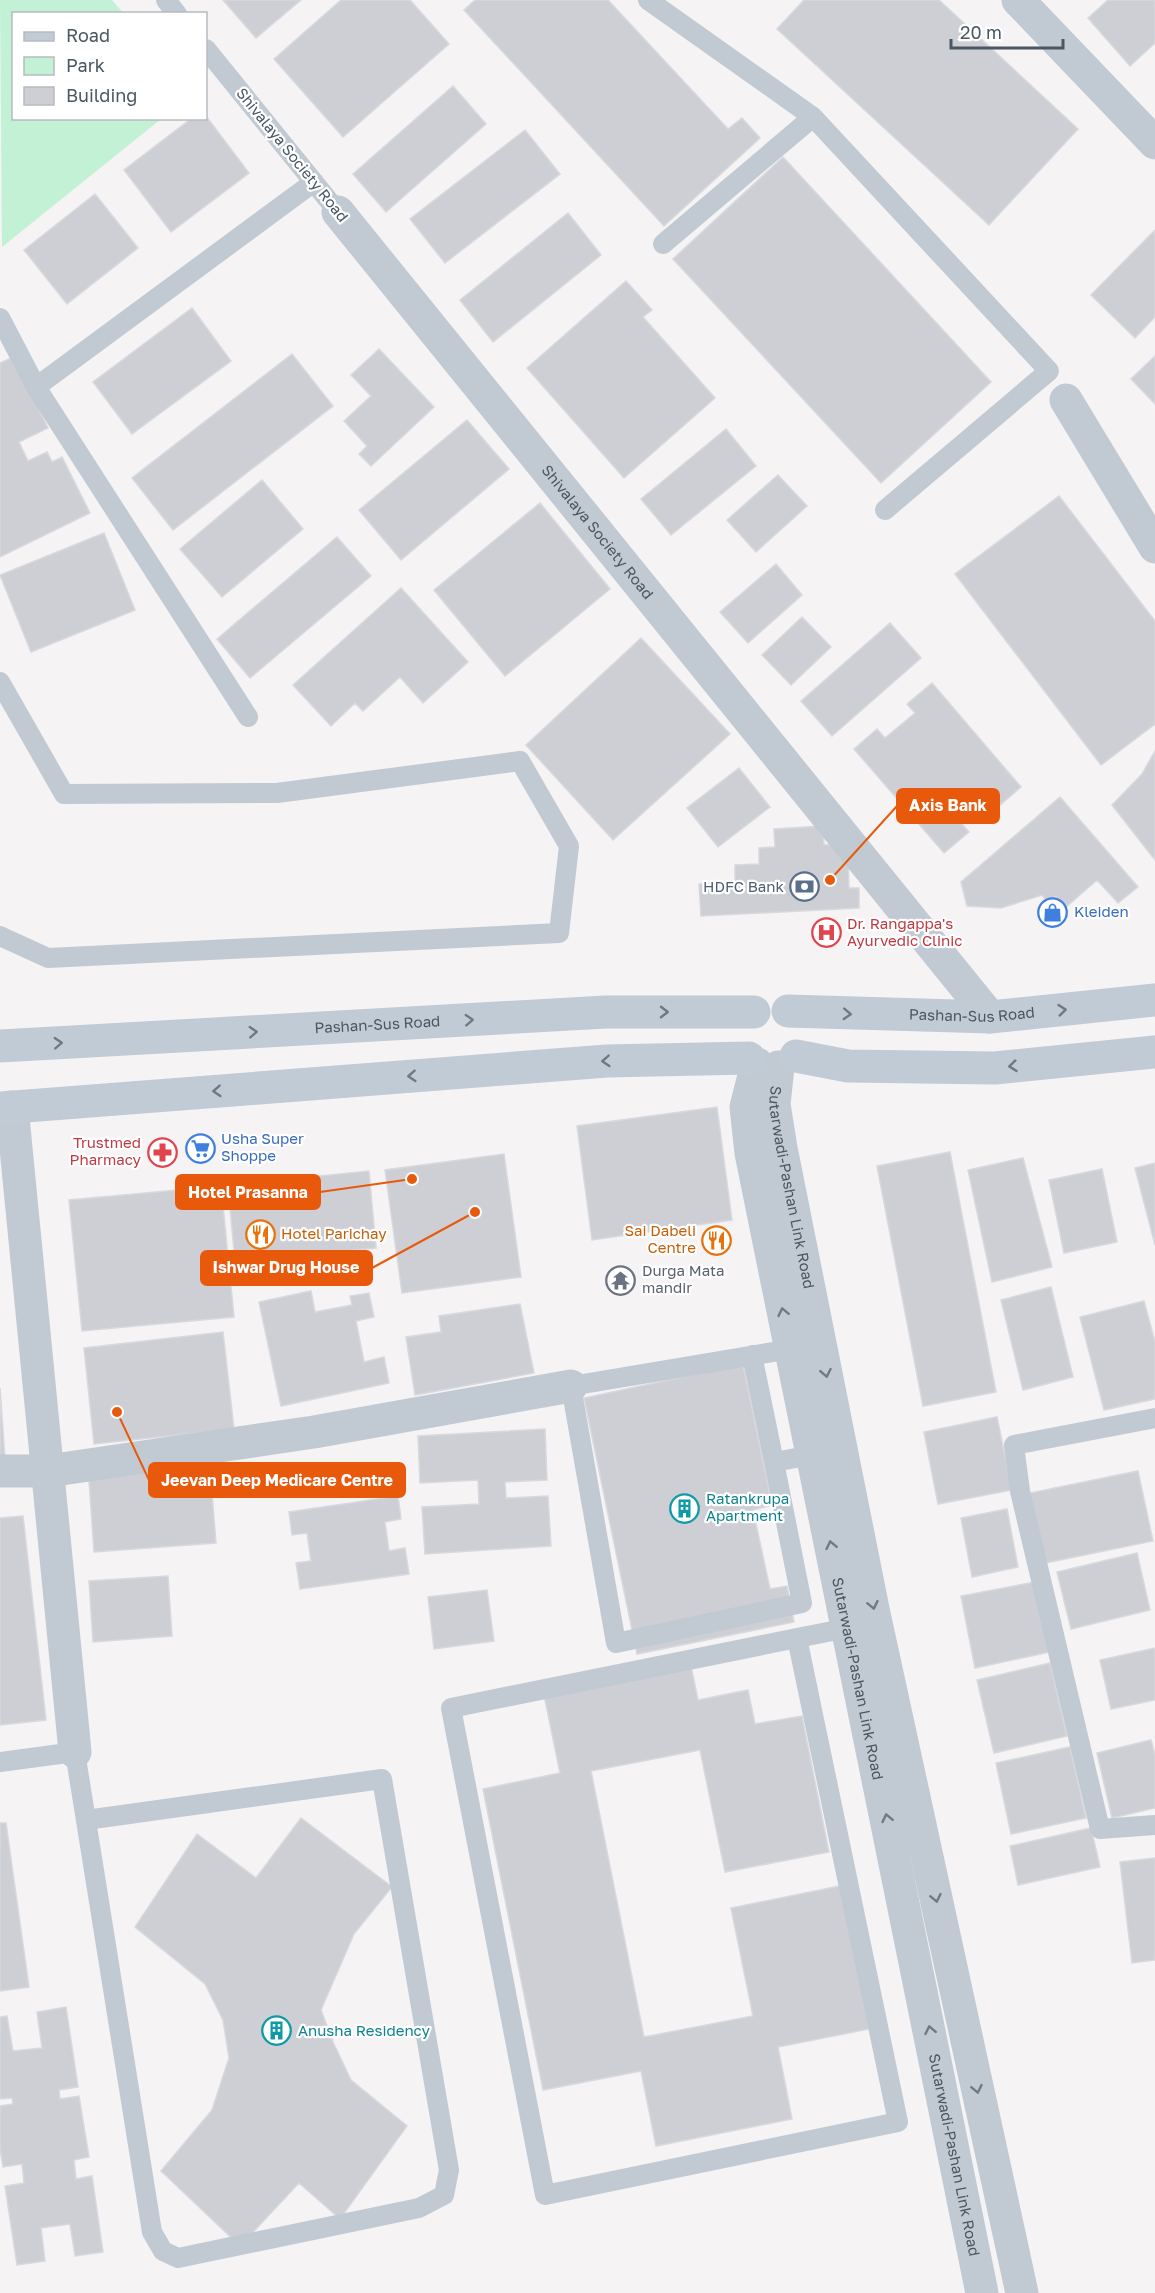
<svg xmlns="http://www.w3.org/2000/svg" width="1155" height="2293" viewBox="0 0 1155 2293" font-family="'Golos Text',sans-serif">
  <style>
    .green { fill: #c3f1d5 }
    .building { fill: #cdcfd5; stroke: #d7d9de; stroke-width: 1.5 }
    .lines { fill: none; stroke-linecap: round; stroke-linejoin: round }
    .service { stroke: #c1cad2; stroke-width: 20 }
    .minor { stroke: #c1cad2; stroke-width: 33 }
    .tertiary { stroke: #c1cad2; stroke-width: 33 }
    .secondary { stroke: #c1cbd6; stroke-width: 33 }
    .oneway { stroke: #6e7984 }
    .oneway2 { stroke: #6e7983 }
    .labels { text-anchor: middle; stroke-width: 4.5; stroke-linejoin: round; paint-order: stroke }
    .street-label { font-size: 15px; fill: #4a5661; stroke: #fff }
    .service-label { font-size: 15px; fill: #4e5e75; stroke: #fff; text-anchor: end }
    .shop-label { font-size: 15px; fill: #366cbe; stroke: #fff; text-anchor: start }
    .health-label { font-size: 15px; fill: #be3a42; stroke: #fff; text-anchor: start }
    .food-label { font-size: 15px; fill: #c56008; stroke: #fff; text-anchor: end }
    .worship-label { font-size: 15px; fill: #5b616d; stroke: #fff; text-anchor: start }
    .culture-label { font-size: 15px; fill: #0d838f; stroke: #fff; text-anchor: start }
    .leader { fill: none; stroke: #e8590c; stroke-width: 2 }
    .callout-dot { fill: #e8590c; stroke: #fff; stroke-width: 2 }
    .callout { fill: #e8590c; stroke: #e8590c; stroke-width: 2 }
    .callout-label { font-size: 16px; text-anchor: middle; font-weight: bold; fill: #fff }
  </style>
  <rect width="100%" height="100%" fill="#f5f3f3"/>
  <!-- green -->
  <path class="green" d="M 0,0 L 112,0 L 123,13 L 14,14 L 14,118 L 161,119 L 2,247 Z"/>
  <!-- building -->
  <path class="building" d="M 223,0 L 301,0 L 256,38 Z
    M 341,0 L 410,0 L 449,44 L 343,137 L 274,59 Z
    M 475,0 L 608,0 L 728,129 L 742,118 L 760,138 L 664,226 L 464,10 Z
    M 804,0 L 939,0 L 1078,129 L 989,225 L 777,29 Z
    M 1108,0 L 1155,0 L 1155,43 L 1130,66 L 1088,18 Z
    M 453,86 L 486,124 L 386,212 L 353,174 Z
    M 206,116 L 249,173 L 171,232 L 124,170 L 192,118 L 206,118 Z
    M 525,130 L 560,174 L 445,263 L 410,219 Z
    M 783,157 L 991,382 L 881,483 L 673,259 Z
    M 95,194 L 138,248 L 67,304 L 24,250 Z
    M 568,213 L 601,255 L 493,342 L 460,300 Z
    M 1155,230 L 1155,317 L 1135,338 L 1091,295 Z
    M 626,281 L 652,310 L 643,317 L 715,398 L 624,478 L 527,368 Z
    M 192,308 L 231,361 L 132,434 L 93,382 Z
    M 379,349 L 434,407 L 371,466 L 359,454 L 367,446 L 344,421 L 371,396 L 351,375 Z
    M 292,354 L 333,406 L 173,530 L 132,478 Z
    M 1155,356 L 1155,404 L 1131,379 Z
    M 13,357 L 48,428 L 19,442 L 28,461 L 47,452 L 52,462 L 62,457 L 90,513 L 0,557 L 0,363 Z
    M 467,420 L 509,469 L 401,560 L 359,510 Z
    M 726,429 L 756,466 L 671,535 L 641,499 Z
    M 778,475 L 807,506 L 756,552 L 727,520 Z
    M 262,480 L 303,529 L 222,597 L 180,549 Z
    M 1059,496 L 1155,621 L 1155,724 L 1101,765 L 955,574 Z
    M 540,503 L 610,589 L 505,676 L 434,590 Z
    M 104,533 L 135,610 L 31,652 L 0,575 Z
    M 337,537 L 371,576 L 250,678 L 217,639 Z
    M 776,564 L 802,595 L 748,643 L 720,612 Z
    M 401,588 L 468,662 L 423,703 L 400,677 L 363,711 L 355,703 L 331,726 L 293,685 Z
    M 802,617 L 831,647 L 791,685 L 762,655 Z
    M 890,623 L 921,658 L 832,736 L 801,701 Z
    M 641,638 L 730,734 L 613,840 L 526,745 Z
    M 932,683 L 1021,787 L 991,813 L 984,804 L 961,823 L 969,832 L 944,853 L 854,749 L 877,729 L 885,738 L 915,713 L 907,704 Z
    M 1155,751 L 1155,860 L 1112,805 L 1142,774 Z
    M 739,768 L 770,807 L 718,847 L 687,808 Z
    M 1060,797 L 1138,887 L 1118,903 L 1097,880 L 1065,908 L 1055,896 L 1048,902 L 1042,895 L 1001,908 L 967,906 L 961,882 Z
    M 823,826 L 824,845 L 844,844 L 848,858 L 849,888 L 859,888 L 859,908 L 701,916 L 699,884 L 735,883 L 735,865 L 759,864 L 759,848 L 775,847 L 774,829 Z
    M 717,1107 L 732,1220 L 592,1240 L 577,1126 Z
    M 950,1152 L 996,1392 L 923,1406 L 877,1166 Z
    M 504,1154 L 521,1277 L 402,1293 L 385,1170 Z
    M 1023,1158 L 1052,1267 L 992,1282 L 968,1170 Z
    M 1155,1163 L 1155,1245 L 1135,1168 Z
    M 1102,1169 L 1117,1242 L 1064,1253 L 1049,1180 Z
    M 369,1171 L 376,1248 L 235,1262 L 228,1185 Z
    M 221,1186 L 234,1317 L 82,1331 L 69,1200 Z
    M 1051,1287 L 1073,1377 L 1023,1390 L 1001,1300 Z
    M 311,1291 L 315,1312 L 352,1305 L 350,1296 L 369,1293 L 374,1317 L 356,1321 L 364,1362 L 384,1357 L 389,1383 L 281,1406 L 259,1302 Z
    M 1144,1301 L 1155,1342 L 1155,1399 L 1104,1410 L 1080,1317 Z
    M 520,1304 L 534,1373 L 415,1395 L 406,1337 L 441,1332 L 439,1316 Z
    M 223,1332 L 234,1429 L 94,1444 L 84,1348 Z
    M 743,1364 L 772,1505 L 753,1510 L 770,1589 L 787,1586 L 794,1622 L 637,1654 L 584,1398 Z
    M 0,1388 L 5,1459 L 0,1459 Z
    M 997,1417 L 1012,1490 L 938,1504 L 924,1432 Z
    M 545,1429 L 547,1480 L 505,1482 L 506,1498 L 548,1496 L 551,1546 L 425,1554 L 422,1507 L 479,1504 L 478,1480 L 420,1483 L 418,1436 Z
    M 209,1457 L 216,1543 L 94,1552 L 88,1466 Z
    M 1138,1471 L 1153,1541 L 1045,1563 L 1030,1493 Z
    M 398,1496 L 401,1519 L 385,1522 L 389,1551 L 405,1548 L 409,1574 L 300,1589 L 296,1563 L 311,1561 L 307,1533 L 292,1535 L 289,1512 Z
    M 1007,1509 L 1018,1567 L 972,1577 L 961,1518 Z
    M 23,1516 L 46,1720 L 0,1725 L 0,1518 Z
    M 1137,1553 L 1150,1610 L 1071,1629 L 1057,1572 Z
    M 168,1576 L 172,1636 L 93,1642 L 89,1581 Z
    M 1035,1582 L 1050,1652 L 975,1668 L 961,1596 Z
    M 487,1590 L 494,1641 L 434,1649 L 428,1597 Z
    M 1155,1648 L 1155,1700 L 1111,1709 L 1100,1660 Z
    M 1050,1663 L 1067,1736 L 994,1753 L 977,1680 Z
    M 691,1666 L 698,1700 L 748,1690 L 755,1724 L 802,1716 L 829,1852 L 725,1872 L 700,1750 L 591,1771 L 644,2037 L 753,2016 L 731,1908 L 840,1886 L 869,2029 L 778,2047 L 792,2119 L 656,2146 L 641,2071 L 543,2090 L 483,1789 L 560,1773 L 544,1695 Z
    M 1151,1740 L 1155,1755 L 1155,1808 L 1112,1818 L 1097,1753 Z
    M 1070,1747 L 1086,1818 L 1011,1834 L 996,1763 Z
    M 301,1818 L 392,1887 L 354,1934 L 321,2010 L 333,2042 L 351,2080 L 407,2126 L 340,2219 L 299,2183 L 240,2246 L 161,2171 L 212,2110 L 229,2058 L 223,2020 L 205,1984 L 135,1927 L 197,1834 L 256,1878 Z
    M 0,1823 L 6,1823 L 29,1987 L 0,1991 Z
    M 1091,1828 L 1100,1867 L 1018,1885 L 1010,1846 Z
    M 1155,1858 L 1155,1960 L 1132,1963 L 1120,1862 Z
    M 66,2007 L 78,2087 L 59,2090 L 60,2099 L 79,2096 L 89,2157 L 74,2160 L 76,2179 L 92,2176 L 103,2252 L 75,2256 L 70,2224 L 41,2228 L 45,2261 L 17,2265 L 5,2186 L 24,2183 L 22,2164 L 3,2167 L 0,2149 L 0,2106 L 13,2104 L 12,2098 L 0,2099 L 0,2017 L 7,2016 L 13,2051 L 42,2048 L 37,2012 Z"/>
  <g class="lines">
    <!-- service -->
    <path class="service" d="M 166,0 L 177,14
      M 648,0 L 813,117 L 1049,371 L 885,510
      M 206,49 L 338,212
      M 663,244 L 813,117
      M 0,318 L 36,387 L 248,717
      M 36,387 L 314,182
      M 0,682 L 64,794 L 277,793 L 520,761 L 569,846 L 559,933 L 48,958 L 0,936
      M 752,1355 L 774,1462 L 812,1455
      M 1155,1418 L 1014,1445 L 1020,1491 L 1100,1829 L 1155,1825
      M 774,1462 L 802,1603 L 616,1643 L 571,1386 L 791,1349
      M 797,1638 L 898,2122 L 545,2195 L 451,1708 L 797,1638 L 848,1628
      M 0,1762 L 75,1752 L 152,2232 L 163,2251 L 178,2258 L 419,2208 L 444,2195 L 449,2170 L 382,1779 L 86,1820"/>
    <!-- minor -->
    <g class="minor">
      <path d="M 1018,0 L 1155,143"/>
      <path id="s1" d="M 338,212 L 990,1017"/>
      <path d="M 1066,400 L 1155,547"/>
      <path d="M 12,1107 L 75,1752"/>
      <path d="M 0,1471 L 48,1471 L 314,1432 L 571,1386"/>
    </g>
    <!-- tertiary -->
    <g class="tertiary">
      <path id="s2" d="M 757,1064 L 746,1107 L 751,1153 L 982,2293"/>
      <path id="s3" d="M 778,1067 L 774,1104 L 781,1148 L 873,1609 L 1022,2293"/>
    </g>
    <!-- secondary -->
    <g class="secondary">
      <path id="s4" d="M 788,1011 L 990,1017 L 1155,1000"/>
      <path id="s5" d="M 0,1046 L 606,1012 L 754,1012"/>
      <path d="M 796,1056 L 848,1066 L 995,1068 L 1155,1052"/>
      <path d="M 0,1108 L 607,1061 L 749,1058"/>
    </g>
  </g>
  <!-- one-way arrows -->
  <defs><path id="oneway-chevron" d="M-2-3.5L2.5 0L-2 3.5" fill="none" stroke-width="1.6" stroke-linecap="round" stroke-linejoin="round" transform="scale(1.5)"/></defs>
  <g class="oneway">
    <use href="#oneway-chevron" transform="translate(1062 1010) rotate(-6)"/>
    <use href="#oneway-chevron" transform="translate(664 1012)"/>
    <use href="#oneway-chevron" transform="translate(847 1014) rotate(3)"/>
    <use href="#oneway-chevron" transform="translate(469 1020) rotate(-3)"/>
    <use href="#oneway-chevron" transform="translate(253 1032) rotate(-3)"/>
    <use href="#oneway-chevron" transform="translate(58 1043) rotate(-3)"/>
    <use href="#oneway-chevron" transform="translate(606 1061) rotate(176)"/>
    <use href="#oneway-chevron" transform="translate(1013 1066) rotate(174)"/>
    <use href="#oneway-chevron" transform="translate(412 1076) rotate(176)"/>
    <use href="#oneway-chevron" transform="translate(217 1091) rotate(176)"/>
  </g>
  <g class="oneway2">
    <use href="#oneway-chevron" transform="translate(783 1312) rotate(-102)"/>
    <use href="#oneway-chevron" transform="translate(826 1373) rotate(79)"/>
    <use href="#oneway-chevron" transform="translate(831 1545) rotate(-102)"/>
    <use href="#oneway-chevron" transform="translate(873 1605) rotate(78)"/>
    <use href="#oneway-chevron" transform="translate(887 1818) rotate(-102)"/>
    <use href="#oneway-chevron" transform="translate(936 1898) rotate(78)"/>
    <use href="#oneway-chevron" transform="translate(930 2030) rotate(-101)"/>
    <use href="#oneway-chevron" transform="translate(977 2089) rotate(78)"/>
  </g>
  <!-- icons -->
  <defs>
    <symbol id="bank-ring" viewBox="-11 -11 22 22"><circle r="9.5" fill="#fff" stroke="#5c6f8a" stroke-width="1.5"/><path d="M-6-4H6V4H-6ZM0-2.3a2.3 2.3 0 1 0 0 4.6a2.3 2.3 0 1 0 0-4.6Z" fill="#5c6f8a"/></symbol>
    <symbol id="shop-ring" viewBox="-11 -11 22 22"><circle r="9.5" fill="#fff" stroke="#3f7fe0" stroke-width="1.5"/><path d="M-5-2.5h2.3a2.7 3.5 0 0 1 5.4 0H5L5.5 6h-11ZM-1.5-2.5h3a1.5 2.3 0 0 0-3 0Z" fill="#3f7fe0"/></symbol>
    <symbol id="hospital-ring" viewBox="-11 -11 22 22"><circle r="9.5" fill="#fff" stroke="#e0444e" stroke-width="1.5"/><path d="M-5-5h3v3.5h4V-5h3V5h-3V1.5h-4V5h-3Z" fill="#e0444e"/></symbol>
    <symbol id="supermarket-ring" viewBox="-11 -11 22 22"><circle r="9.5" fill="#fff" stroke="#3f7fe0" stroke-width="1.5"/><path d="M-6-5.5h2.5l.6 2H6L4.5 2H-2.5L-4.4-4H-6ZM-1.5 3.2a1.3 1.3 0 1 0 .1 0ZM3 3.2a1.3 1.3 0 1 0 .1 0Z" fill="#3f7fe0"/></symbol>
    <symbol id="pharmacy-ring" viewBox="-11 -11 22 22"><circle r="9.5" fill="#fff" stroke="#e0444e" stroke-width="1.5"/><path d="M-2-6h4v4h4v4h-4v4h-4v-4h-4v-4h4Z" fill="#e0444e"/></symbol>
    <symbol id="restaurant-ring" viewBox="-11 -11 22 22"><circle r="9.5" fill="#fff" stroke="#e8710a" stroke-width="1.5"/><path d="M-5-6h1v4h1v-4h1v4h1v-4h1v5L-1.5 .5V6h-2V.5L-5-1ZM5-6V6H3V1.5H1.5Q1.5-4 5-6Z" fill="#e8710a"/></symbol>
    <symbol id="temple-ring" viewBox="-11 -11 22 22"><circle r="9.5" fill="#fff" stroke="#6b7280" stroke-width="1.5"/><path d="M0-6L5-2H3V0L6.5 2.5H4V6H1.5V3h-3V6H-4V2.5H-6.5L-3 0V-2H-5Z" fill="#6b7280"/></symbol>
    <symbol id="building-ring" viewBox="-11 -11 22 22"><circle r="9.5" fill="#fff" stroke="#0f9aa8" stroke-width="1.5"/><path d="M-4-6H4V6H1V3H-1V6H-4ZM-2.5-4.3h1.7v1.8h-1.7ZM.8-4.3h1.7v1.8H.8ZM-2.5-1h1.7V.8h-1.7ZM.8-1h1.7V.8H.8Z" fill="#0f9aa8"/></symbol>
  </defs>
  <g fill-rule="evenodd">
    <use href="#bank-ring" x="788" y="870" width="33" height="33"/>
    <use href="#shop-ring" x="1036" y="896" width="33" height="33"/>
    <use href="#hospital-ring" x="810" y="916" width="33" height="33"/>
    <use href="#supermarket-ring" x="184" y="1132" width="33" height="33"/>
    <use href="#pharmacy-ring" x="146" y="1136" width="33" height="33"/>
    <use href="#restaurant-ring" x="244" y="1218" width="33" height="33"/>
    <use href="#restaurant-ring" x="700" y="1224" width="33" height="33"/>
    <use href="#temple-ring" x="604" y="1264" width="33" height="33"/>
    <use href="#building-ring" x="668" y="1492" width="33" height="33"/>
    <use href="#building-ring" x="260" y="2014" width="33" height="33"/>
  </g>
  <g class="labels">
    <!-- street labels -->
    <g class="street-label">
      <text transform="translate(292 155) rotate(51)" y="5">Shivalaya Society Road</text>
      <text dy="5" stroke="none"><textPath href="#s1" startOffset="412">Shivalaya Society Road</textPath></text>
      <text dy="5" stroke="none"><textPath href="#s4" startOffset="184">Pashan-Sus Road</textPath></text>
      <text dy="5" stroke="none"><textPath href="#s5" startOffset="378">Pashan-Sus Road</textPath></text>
      <text dy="5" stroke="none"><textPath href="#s3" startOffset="122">Sutarwadi-Pashan Link Road</textPath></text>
      <text dy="5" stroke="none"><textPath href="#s2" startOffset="627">Sutarwadi-Pashan Link Road</textPath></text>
      <text dy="5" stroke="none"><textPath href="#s2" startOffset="1113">Sutarwadi-Pashan Link Road</textPath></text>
    </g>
    <!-- service labels -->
    <g class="service-label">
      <text x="784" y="892">HDFC Bank</text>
    </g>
    <!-- shop labels -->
    <g class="shop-label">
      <text x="1074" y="917">Kleiden</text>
      <text x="221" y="1144">Usha Super<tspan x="221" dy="17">Shoppe</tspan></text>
    </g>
    <!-- health labels -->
    <g class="health-label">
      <text x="847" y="929">Dr. Rangappa's<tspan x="847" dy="17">Ayurvedic Clinic</tspan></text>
      <text x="141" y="1148" text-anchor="end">Trustmed<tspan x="141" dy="17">Pharmacy</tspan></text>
    </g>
    <!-- food labels -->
    <g class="food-label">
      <text x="696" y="1236">Sai Dabeli<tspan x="696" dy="17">Centre</tspan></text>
      <text x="281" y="1239" text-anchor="start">Hotel Parichay</text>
    </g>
    <!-- worship labels -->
    <g class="worship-label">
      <text x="642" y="1276">Durga Mata<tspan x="642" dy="17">mandir</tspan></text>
    </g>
    <!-- culture labels -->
    <g class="culture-label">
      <text x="706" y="1504">Ratankrupa<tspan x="706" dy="17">Apartment</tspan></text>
      <text x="298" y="2036">Anusha Residency</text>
    </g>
  </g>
  <!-- callouts -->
  <path class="leader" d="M830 880L897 806M412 1179L320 1192M475 1212L372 1268M117 1412L149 1480"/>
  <g class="callout-dot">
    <circle cx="830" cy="880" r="6"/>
    <circle cx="412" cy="1179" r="6"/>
    <circle cx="475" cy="1212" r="6"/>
    <circle cx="117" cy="1412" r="6"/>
  </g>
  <g class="callout">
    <rect x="897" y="789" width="102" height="34" rx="6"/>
    <rect x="176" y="1175" width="144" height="34" rx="6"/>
    <rect x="201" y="1251" width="171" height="34" rx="6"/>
    <rect x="149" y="1463" width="256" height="34" rx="6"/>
  </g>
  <g class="callout-label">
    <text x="948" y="811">Axis Bank</text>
    <text x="248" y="1198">Hotel Prasanna</text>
    <text x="286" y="1273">Ishwar Drug House</text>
    <text x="277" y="1486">Jeevan Deep Medicare Centre</text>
  </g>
  <!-- legend -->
  <rect x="12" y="12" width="195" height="108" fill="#ffffff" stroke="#b7bbc0" stroke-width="1.5"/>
  <rect x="24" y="32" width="30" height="9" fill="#c1cbd6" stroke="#b7bbc0" stroke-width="1.5"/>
  <text x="66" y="42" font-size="18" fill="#4a5661">Road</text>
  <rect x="24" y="57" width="30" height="18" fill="#c3f1d5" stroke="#b7bbc0" stroke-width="1.5"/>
  <text x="66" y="72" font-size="18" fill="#4a5661">Park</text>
  <rect x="24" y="87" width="30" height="18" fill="#cdcfd5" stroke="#b7bbc0" stroke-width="1.5"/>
  <text x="66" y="102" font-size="18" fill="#4a5661">Building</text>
  <!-- scale -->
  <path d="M951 39v9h112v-9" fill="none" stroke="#4a5661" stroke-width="3"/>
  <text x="960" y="39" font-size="18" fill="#4a5661" stroke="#ffffff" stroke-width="4.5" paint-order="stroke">20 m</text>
</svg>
